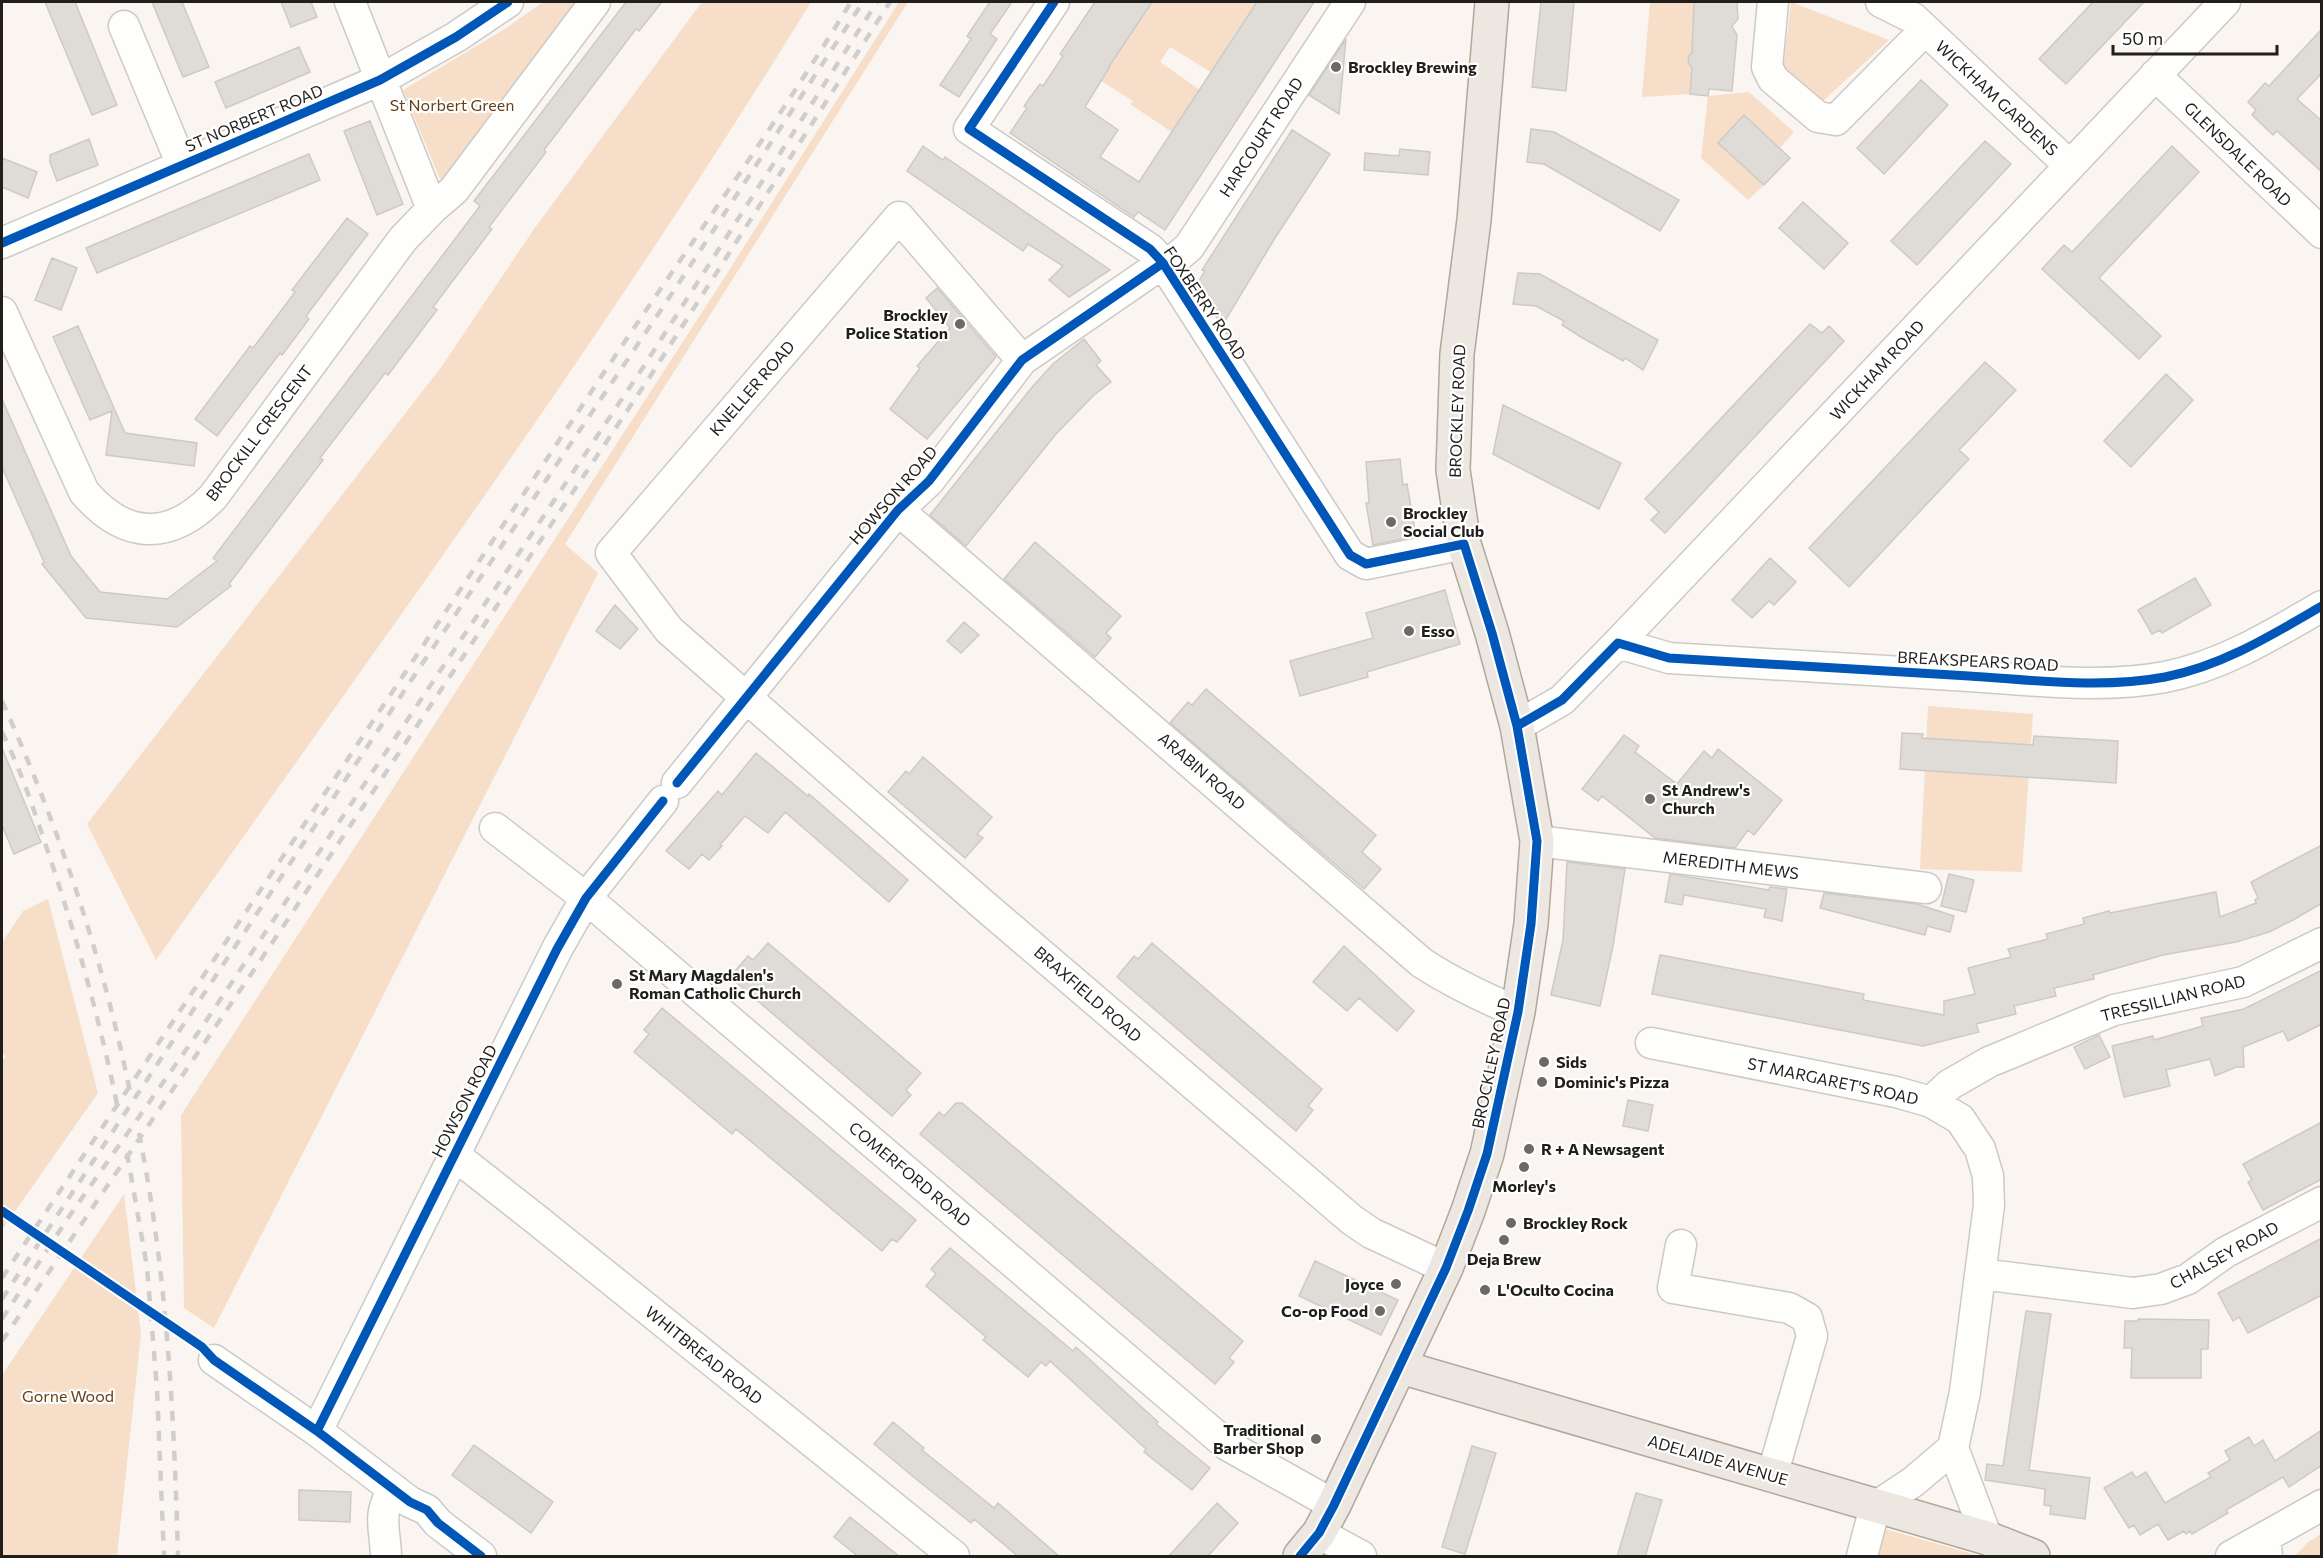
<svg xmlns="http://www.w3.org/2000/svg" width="2323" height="1558" viewBox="0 0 2323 1558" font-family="Commissioner,sans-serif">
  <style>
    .green { fill: #f6dec8 }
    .building { fill: #dfdcd8; stroke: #cdcac6; stroke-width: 1.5 }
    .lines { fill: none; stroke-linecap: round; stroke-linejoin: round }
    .minor-casing { stroke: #cdc9c6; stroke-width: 33 }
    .major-casing { stroke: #b2a79a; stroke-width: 36 }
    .minor { stroke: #fefefd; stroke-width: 30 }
    .major { stroke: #ece7e0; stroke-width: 33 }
    .rail { stroke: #d0cecc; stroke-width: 4.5; stroke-dasharray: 10 10; stroke-linecap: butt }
    .cycleway-casing { stroke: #fff; stroke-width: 13 }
    .cycleway { stroke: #0057b8; stroke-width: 9 }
    .poi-dot { fill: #6d6a66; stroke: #fff; stroke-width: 2 }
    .labels { text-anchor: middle; stroke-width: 4.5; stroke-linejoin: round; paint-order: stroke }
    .poi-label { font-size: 16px; font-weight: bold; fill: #211f1c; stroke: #fff; text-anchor: start }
    .street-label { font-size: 16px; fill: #211f1c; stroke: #fff }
    .park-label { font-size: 16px; fill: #644018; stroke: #fff }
  </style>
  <rect width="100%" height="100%" fill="#faf5f0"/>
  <!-- green -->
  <path class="green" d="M 543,2 L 578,2 L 446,179 L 440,179 L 403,90 L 505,29 Z
    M 702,2 L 811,2 C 609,331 379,644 156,960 L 87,824 L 442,366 L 534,229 Z
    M 899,2 L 908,2 L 565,544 L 598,573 L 214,1328 L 184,1308 L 181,1115 L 721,283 Z
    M 1132,2 L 1257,2 L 1251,10 L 1268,21 L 1262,29 L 1245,19 L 1232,38 L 1249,49 L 1243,58 L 1227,48 L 1213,68 L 1230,78 L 1227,82 L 1170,47 L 1160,62 L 1200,90 L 1188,143 L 1130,104 L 1133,101 L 1084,70 L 1102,79 L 1109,68 L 1093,58 L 1145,11 Z
    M 1650,2 L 1697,2 L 1696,9 L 1693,12 L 1695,22 L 1692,23 L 1692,53 L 1688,62 L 1692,68 L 1690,94 L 1642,97 Z
    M 1791,2 L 1889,40 L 1820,104 L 1783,70 Z
    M 1749,92 L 1794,132 L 1780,148 L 1744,115 L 1719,143 L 1764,185 L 1748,200 L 1701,158 L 1708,96 Z
    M 1928,706 L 2033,714 L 2022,872 L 1920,869 Z
    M 48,899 L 98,1093 L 2,1230 L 2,1062 L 6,1056 L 2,1053 L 2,943 L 23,911 Z
    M 124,1194 L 141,1334 L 117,1556 L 2,1556 L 2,1375 Z
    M 1871,1525 L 1980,1556 L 1862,1556 Z
    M 2321,1534 L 2321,1556 L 2295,1556 L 2307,1543 Z"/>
  <!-- building -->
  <path class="building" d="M 45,2 L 75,2 L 117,105 L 92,115 Z
    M 152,2 L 182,2 L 209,67 L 183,77 Z
    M 281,2 L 311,2 L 317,17 L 291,27 Z
    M 626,2 L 662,2 L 639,31 L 636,29 L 544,150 L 546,152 L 489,227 L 492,229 L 433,307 L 437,310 L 388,375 L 385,373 L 320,458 L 323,460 L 229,584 L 231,586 L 177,627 L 86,618 L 42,564 L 44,562 L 2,467 L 2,399 L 71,556 L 100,592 L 167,599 L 217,561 L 213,558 L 480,206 L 474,201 Z
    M 990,2 L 1012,2 L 990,34 L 997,39 L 959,97 L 940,85 L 971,39 L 967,36 Z
    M 1095,2 L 1152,2 L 1108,68 L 1109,68 L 1085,107 L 1118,130 L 1100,157 L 1139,182 L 1257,2 L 1314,2 L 1165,230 L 1138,212 L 1134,217 L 1010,133 L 1027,108 L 1024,106 L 1040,84 L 1043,86 L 1063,56 L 1060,54 Z
    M 1541,2 L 1574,2 L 1566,91 L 1532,87 Z
    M 1694,2 L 1737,2 L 1738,19 L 1732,26 L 1737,35 L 1732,91 L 1709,89 L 1708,96 L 1690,94 L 1692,68 L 1688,62 L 1689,55 L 1692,53 Z
    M 2093,2 L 2144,2 L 2066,84 L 2039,59 Z
    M 2322,29 L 2322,73 L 2297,99 L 2322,121 L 2322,172 L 2277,131 L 2273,135 L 2252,115 L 2256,110 L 2248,102 L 2265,83 L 2269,86 Z
    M 1346,39 L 1339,114 L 1309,95 Z
    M 299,47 L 310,72 L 226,108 L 215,82 Z
    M 1921,80 L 1948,105 L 1884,174 L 1857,148 Z
    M 1744,115 L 1790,158 L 1764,185 L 1718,143 Z
    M 370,121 L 403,204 L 377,215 L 344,131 Z
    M 1531,129 L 1554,132 L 1679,200 L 1660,231 L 1544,164 L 1527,162 Z
    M 1292,130 L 1330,154 L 1275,238 L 1223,324 L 1197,284 L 1205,271 L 1202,270 Z
    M 89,139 L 98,165 L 57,181 L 50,162 L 50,155 Z
    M 1985,141 L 2011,164 L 1917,265 L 1891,241 Z
    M 923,146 L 943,160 L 945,157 L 1110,270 L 1069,297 L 1049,280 L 1063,266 L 1028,244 L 1023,251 L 907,171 Z
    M 2172,146 L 2199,172 L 2099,278 L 2161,336 L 2139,359 L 2042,269 L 2064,245 L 2072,252 Z
    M 1400,149 L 1430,152 L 1428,175 L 1364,170 L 1365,153 L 1399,156 Z
    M 309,154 L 320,180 L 97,273 L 86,248 Z
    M 2,158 L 37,172 L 28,198 L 2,187 Z
    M 1803,202 L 1848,243 L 1824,269 L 1779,228 Z
    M 347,218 L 368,234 L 306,316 L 309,319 L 282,355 L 280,353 L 217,436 L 195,419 L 250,346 L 253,348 L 295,292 L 292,290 Z
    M 52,258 L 77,268 L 61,310 L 35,300 Z
    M 1518,273 L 1540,274 L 1658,340 L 1643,370 L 1625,358 L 1623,361 L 1581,337 L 1562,325 L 1564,321 L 1536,306 L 1513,304 Z
    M 937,288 L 996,357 L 927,439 L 890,409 L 920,368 L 917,366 L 950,328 L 926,298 Z
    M 1810,324 L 1822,333 L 1829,326 L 1844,341 L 1665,533 L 1651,520 L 1659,512 L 1645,499 Z
    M 78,326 L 125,433 L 197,443 L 194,466 L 106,455 L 112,411 L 90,420 L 53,337 Z
    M 1084,339 L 1101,361 L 1096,365 L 1111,382 L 1094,395 L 1056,434 L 966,546 L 930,515 L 1033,386 L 1053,364 Z
    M 1985,362 L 2016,390 L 1959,450 L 1969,459 L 1849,587 L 1809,548 Z
    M 2166,374 L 2193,400 L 2131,467 L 2104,441 Z
    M 1503,405 L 1621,463 L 1599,509 L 1493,454 Z
    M 1400,459 L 1403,485 L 1407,484 L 1416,536 L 1373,545 L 1366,503 L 1369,503 L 1366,462 Z
    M 1035,542 L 1121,616 L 1106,633 L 1111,638 L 1095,657 L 1004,579 Z
    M 1770,558 L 1796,582 L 1774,605 L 1769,601 L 1752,618 L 1732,600 Z
    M 2195,578 L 2211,605 L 2162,633 L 2160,630 L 2152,634 L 2138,610 Z
    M 1445,590 L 1460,644 L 1367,672 L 1368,677 L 1300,696 L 1290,661 L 1373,638 L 1366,613 Z
    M 615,605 L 638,629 L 620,649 L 596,631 Z
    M 964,622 L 979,635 L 961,653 L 947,641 Z
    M 1206,689 L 1376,835 L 1362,852 L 1381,869 L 1364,889 L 1170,723 L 1188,702 L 1192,705 Z
    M 1902,733 L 1923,734 L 1922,738 L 2033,745 L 2034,736 L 2118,741 L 2116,783 L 1900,769 Z
    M 1624,735 L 1639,746 L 1635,752 L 1677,784 L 1704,751 L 1712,758 L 1718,749 L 1782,800 L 1754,835 L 1748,830 L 1735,848 L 1655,838 L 1602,796 L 1598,801 L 1582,789 Z
    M 2,748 L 41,842 L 14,854 L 2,825 Z
    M 756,753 L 808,796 L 809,794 L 908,880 L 889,902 L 785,812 L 768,833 L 745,816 L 720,845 L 722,846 L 709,860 L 702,854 L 689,869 L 666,851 L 718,791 L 722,795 Z
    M 923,757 L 992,817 L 977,834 L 983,838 L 965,858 L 888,792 L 906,771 L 909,774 Z
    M 2322,845 L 2322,903 L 2293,920 L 2269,932 L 2236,942 L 2163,955 L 2093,975 L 2094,979 L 2054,988 L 2056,996 L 2014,1006 L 2016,1014 L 1976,1024 L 1979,1032 L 1923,1046 L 1652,994 L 1660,955 L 1864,994 L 1863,1000 L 1944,1015 L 1944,1001 L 1975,994 L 1968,968 L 2011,957 L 2008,949 L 2048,939 L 2046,934 L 2084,924 L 2083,918 L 2109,911 L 2110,913 L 2216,892 L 2220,917 L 2256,903 L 2255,900 L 2258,898 L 2251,882 Z
    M 1567,862 L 1625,869 L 1613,946 L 1600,1006 L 1551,995 L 1563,940 Z
    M 1670,874 L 1769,890 L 1770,887 L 1787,889 L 1782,921 L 1764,917 L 1766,909 L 1684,895 L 1682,905 L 1665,902 Z
    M 1949,874 L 1974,880 L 1966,912 L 1941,906 Z
    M 1824,893 L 1917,904 L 1954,916 L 1950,932 L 1927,926 L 1925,935 L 1820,908 Z
    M 768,943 L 921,1073 L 906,1090 L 911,1095 L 892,1116 L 730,977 L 748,956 L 753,960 Z
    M 1152,943 L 1322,1089 L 1308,1106 L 1313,1110 L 1296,1131 L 1117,977 L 1134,956 L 1138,959 Z
    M 1344,946 L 1414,1011 L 1397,1031 L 1359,998 L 1347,1011 L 1313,982 Z
    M 2322,970 L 2322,1024 L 2288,1041 L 2283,1031 L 2243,1047 L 2244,1067 L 2236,1067 L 2215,1076 L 2210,1059 L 2166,1070 L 2170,1086 L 2124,1097 L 2112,1046 L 2153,1036 L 2154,1040 L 2203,1026 L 2201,1018 L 2244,1009 Z
    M 662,1008 L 916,1220 L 897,1242 L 892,1239 L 882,1251 L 736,1129 L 732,1134 L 634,1052 L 649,1034 L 644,1030 Z
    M 2099,1035 L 2110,1057 L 2085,1069 L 2074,1047 Z
    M 1628,1100 L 1653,1105 L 1648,1131 L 1623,1126 Z
    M 956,1103 L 962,1103 L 1243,1341 L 1229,1358 L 1234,1362 L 1215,1384 L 920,1134 L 939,1112 L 944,1116 Z
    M 2322,1122 L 2322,1179 L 2263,1210 L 2248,1182 L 2252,1180 L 2243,1164 Z
    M 2322,1238 L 2322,1295 L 2248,1333 L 2239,1317 L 2233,1321 L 2218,1293 Z
    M 950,1248 L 1073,1351 L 1076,1347 L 1158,1422 L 1156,1424 L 1210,1468 L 1192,1490 L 1144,1452 L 1146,1449 L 1050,1361 L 1046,1366 L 1041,1362 L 1028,1377 L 983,1340 L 986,1337 L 926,1286 L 936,1274 L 931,1269 Z
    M 1315,1261 L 1398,1300 L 1381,1335 L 1299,1296 Z
    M 2026,1311 L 2051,1314 L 2029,1470 L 2090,1478 L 2085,1519 L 2050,1514 L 2051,1506 L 2044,1505 L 2045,1489 L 1985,1480 L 1987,1464 L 2003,1466 Z
    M 2138,1319 L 2209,1320 L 2208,1349 L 2201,1349 L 2201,1378 L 2131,1378 L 2132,1348 L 2124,1348 L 2125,1321 L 2138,1321 Z
    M 893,1422 L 924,1448 L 922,1450 L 994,1508 L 998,1503 L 1060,1557 L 1019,1557 L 974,1519 L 971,1523 L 916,1479 L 874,1444 Z
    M 2322,1430 L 2322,1465 L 2289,1487 L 2283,1477 L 2226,1510 L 2228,1513 L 2192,1534 L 2190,1531 L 2186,1534 L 2184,1531 L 2168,1540 L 2158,1524 L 2140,1535 L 2134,1525 L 2129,1528 L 2104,1488 L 2132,1472 L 2136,1478 L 2146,1472 L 2165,1503 L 2211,1477 L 2208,1473 L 2230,1460 L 2225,1451 L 2249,1437 L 2254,1446 L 2263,1440 L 2275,1461 Z
    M 474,1445 L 553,1502 L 531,1533 L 452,1475 Z
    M 1472,1446 L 1496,1453 L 1465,1554 L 1442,1547 Z
    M 299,1490 L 351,1492 L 350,1522 L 299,1520 Z
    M 1636,1493 L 1662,1500 L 1645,1557 L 1617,1557 Z
    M 1217,1503 L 1238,1523 L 1207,1557 L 1168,1557 Z
    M 850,1517 L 900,1557 L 859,1557 L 834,1537 Z"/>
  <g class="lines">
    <defs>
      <path id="minor" d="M 350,2 L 432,209 L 454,190 L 595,2
        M 1054,2 L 969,129 L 1150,249 L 1163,263 L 1350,555 L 1366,564 L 1464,544
        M 1773,2 L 1767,67 L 1773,79 L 1818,117 L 1836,120 L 1925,30
        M 1881,2 L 1913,18 L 2070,166
        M 124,26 L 182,165
        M 2155,75 L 2322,233
        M 2,243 L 380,80 L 456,37 L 508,2
        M 2,312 L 84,492 C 124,539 169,542 213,497 L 403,239 L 432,209
        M 1022,360 L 899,217 L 611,553 L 669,630 L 987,908 L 1352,1220 L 1371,1233 L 1446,1268
        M 898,510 L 1422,963 C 1453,983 1484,998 1518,1012
        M 1618,643 L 1669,658 C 1769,664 1869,670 1969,676 C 2033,680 2101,689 2165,677 C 2222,666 2272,635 2322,606
        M 1517,726 L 1562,700 L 1618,643 L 2225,2
        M 677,783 L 898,510 L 929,481 L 1022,360 L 1163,263 L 1176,258 L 1189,247 L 1350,2
        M 495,828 L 586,898 L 1227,1445 L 1334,1505
        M 1537,841 L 1926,888
        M 1651,1043 L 1896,1092 L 1931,1102 L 1960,1119 L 1980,1149 L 1988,1176 L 1989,1205 L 1965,1392 L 1953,1448 L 1913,1482 L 1875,1507 L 1862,1556
        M 1931,1102 L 1949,1085 L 1989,1062 L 2114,1010 L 2243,982 L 2322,943
        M 453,1154 L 537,1220 L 954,1556
        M 1681,1245 L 1673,1288 L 1789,1308 L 1807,1318 L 1812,1336 L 1772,1476
        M 1980,1274 L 2133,1293 L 2161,1289 L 2188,1279 L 2226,1252 L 2322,1202
        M 214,1360 L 317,1431 L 410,1502 L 427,1510 L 438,1523 L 481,1556
        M 317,1431 L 557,949 L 586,898 L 663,801
        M 1953,1448 L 1987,1538
        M 1319,1533 L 1361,1556
        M 386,1556 C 385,1526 377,1517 393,1489
        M 2231,1556 L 2265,1537
        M 2267,1556 L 2265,1537 L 2322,1505"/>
      <path id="major" d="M 1401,1367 L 1987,1538 L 2033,1556
        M 1300,1556 L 1319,1533 L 1334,1505 L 1446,1268 L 1468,1211 L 1487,1154 L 1518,1012 L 1531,924 L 1537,841 L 1517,726 L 1492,633 L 1464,544 L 1453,470 L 1457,354 L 1474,220 L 1492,2"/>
    </defs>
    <!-- minor casing -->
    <use href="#minor" class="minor-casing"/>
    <!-- major casing -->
    <use href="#major" class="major-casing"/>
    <!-- minor -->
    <use href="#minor" class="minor"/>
    <!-- major -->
    <use href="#major" class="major"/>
    <!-- rail -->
    <path class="rail" d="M 2,701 C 58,825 103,958 130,1092
      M 2,732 C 20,768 33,807 46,846 C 75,932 100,1020 118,1109
      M 139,1133 C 167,1273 174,1414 178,1556
      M 127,1153 L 147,1267 L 157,1389 L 164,1556
      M 2,1278 C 201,979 401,680 599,380 C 683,254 772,131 851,2
      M 2,1299 L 418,670 L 673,292 L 863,2
      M 2,1319 L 68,1218 L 202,1027 L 642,369 L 877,2
      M 2,1341 L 260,961 L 651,375 L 890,2"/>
    <defs>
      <path id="cycleway" d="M 1054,2 L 969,129 L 1150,249 L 1163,263 L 1350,555 L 1366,564 L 1464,544 L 1492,633 L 1517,726 L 1537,841 L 1531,924 L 1518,1012 L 1487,1154 L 1468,1211 L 1446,1268 L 1334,1505 L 1319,1533 L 1300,1556
        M 2,243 L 380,80 L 456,37 L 508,2
        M 1517,726 L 1562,700 L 1618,643 L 1669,658 C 1769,664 1869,670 1969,676 C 2033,680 2101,689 2165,677 C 2222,666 2272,635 2322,606
        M 677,783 L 898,510 L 929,481 L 1022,360 L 1163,263
        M 2,1211 L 202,1347 L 214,1360 L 317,1431 L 410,1502 L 427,1510 L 438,1523 L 481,1556
        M 317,1431 L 557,949 L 586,898 L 663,801"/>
    </defs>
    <!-- cycleway casing -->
    <use href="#cycleway" class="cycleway-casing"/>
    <!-- cycleway -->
    <use href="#cycleway" class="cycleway"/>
  </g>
  <!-- markers -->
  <g class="poi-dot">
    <circle cx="1336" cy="67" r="6"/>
    <circle cx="960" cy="324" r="6"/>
    <circle cx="1391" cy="522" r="6"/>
    <circle cx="1409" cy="631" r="6"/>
    <circle cx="1650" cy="799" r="6"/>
    <circle cx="617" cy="984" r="6"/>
    <circle cx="1544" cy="1062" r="6"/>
    <circle cx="1542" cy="1082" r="6"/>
    <circle cx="1529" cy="1149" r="6"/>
    <circle cx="1524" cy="1167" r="6"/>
    <circle cx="1511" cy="1223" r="6"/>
    <circle cx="1504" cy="1240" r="6"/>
    <circle cx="1396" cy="1284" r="6"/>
    <circle cx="1485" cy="1290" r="6"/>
    <circle cx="1380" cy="1311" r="6"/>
    <circle cx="1316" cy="1439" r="6"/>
  </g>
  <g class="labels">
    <!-- poi labels -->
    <g class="poi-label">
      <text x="1348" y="73">Brockley Brewing</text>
      <text x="948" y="321" text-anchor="end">Brockley<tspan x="948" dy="18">Police Station</tspan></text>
      <text x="1403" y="519">Brockley<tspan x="1403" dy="18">Social Club</tspan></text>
      <text x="1421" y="637">Esso</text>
      <text x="1662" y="796">St Andrew's<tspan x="1662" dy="18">Church</tspan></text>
      <text x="629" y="981">St Mary Magdalen's<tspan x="629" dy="18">Roman Catholic Church</tspan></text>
      <text x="1556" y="1068">Sids</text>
      <text x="1554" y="1088">Dominic's Pizza</text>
      <text x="1541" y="1155">R + A Newsagent</text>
      <text x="1524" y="1192" text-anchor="middle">Morley's</text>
      <text x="1523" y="1229">Brockley Rock</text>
      <text x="1504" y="1265" text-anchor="middle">Deja Brew</text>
      <text x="1384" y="1290" text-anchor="end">Joyce</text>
      <text x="1497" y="1296">L'Oculto Cocina</text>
      <text x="1368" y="1317" text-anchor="end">Co-op Food</text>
      <text x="1304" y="1436" text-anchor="end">Traditional<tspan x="1304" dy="18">Barber Shop</tspan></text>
    </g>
    <!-- street labels -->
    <g class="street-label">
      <text transform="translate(1997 98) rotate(43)" y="6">WICKHAM GARDENS</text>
      <text transform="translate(254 118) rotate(-23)" y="6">ST NORBERT ROAD</text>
      <text transform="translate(1261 137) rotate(-57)" y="6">HARCOURT ROAD</text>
      <text transform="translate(2238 154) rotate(44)" y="6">GLENSDALE ROAD</text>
      <text transform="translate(1205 303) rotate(56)" y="6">FOXBERRY ROAD</text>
      <text transform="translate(1877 370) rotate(-47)" y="6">WICKHAM ROAD</text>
      <text transform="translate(752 388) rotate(-49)" y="6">KNELLER ROAD</text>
      <text transform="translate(1457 411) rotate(-88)" y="6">BROCKLEY ROAD</text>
      <text transform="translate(259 433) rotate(-53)" y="6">BROCKILL CRESCENT</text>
      <text transform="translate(893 495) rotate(-49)" y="6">HOWSON ROAD</text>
      <text transform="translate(1978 661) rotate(3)" y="6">BREAKSPEARS ROAD</text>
      <text transform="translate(1202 771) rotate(41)" y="6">ARABIN ROAD</text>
      <text transform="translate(1731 865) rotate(7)" y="6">MEREDITH MEWS</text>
      <text transform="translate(1088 994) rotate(41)" y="6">BRAXFIELD ROAD</text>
      <text transform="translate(2173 998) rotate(-14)" y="6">TRESSILLIAN ROAD</text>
      <text transform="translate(1491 1063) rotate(-78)" y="6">BROCKLEY ROAD</text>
      <text transform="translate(1833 1081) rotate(12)" y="6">ST MARGARET'S ROAD</text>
      <text transform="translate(464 1101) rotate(-63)" y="6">HOWSON ROAD</text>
      <text transform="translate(910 1174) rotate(40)" y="6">COMERFORD ROAD</text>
      <text transform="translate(2224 1255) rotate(-29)" y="6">CHALSEY ROAD</text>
      <text transform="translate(704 1355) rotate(39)" y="6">WHITBREAD ROAD</text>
      <text transform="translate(1718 1460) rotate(16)" y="6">ADELAIDE AVENUE</text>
    </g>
    <!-- park labels -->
    <g class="park-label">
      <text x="452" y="111">St Norbert Green</text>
      <text x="68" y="1402">Gorne Wood</text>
    </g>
  </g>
  <!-- border -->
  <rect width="2323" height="1558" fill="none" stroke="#211f1c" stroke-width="6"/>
  <!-- scale -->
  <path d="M2113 45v9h164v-9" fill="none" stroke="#211f1c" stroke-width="3"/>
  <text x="2122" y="45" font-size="18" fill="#211f1c" stroke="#ffffff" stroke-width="4.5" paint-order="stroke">50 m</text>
</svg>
